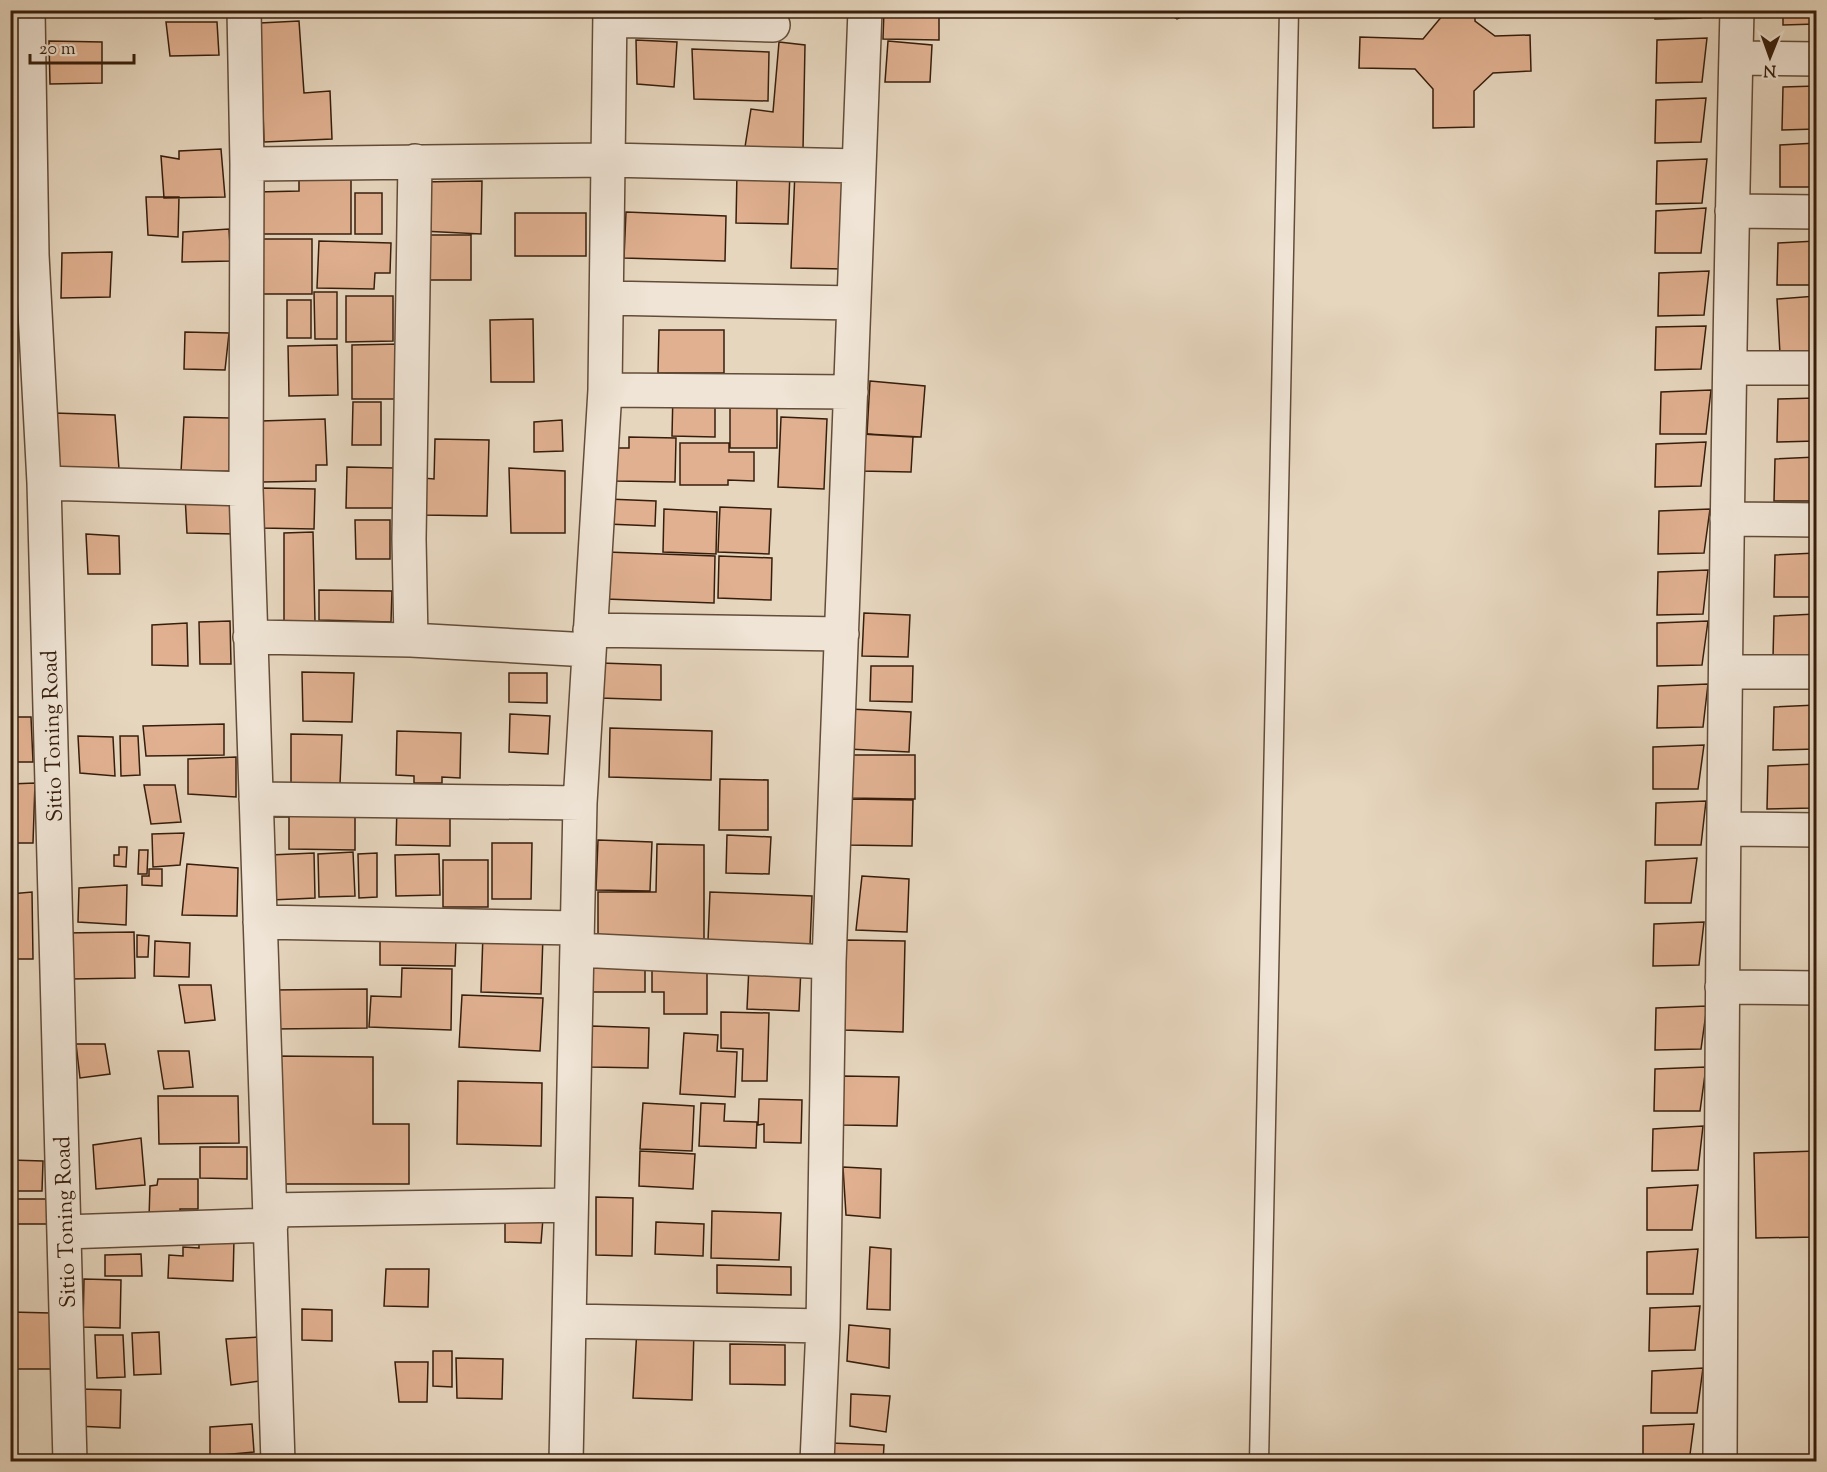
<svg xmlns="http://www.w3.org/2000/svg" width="1827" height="1472" viewBox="0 0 1827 1472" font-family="'Sorts Mill Goudy',serif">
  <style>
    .building { fill: #e0b090; stroke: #371e0c; stroke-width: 1.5 }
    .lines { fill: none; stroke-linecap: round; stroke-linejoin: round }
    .service-casing { stroke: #634c38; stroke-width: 21 }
    .minor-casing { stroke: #634c38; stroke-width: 36 }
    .service { stroke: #efe4d5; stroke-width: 18 }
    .minor { stroke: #efe4d5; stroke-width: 33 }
    .labels { text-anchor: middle; stroke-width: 5; stroke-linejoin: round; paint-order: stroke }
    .street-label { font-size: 22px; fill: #371e0c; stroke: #efe4d5 }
  </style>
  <rect width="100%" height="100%" fill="#e6d6be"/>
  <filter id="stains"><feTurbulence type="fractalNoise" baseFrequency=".00333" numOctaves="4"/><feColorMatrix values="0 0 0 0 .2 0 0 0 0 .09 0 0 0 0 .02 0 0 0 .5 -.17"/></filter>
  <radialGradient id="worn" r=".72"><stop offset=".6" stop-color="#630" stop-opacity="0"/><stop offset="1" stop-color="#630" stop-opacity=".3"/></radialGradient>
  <!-- building -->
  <path class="building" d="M 101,10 L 137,10 L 102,15 Z
    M 884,10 L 939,10 L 939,40 L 883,39 Z
    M 1163,10 L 1190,10 L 1190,13 L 1177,19 Z
    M 1443,10 L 1475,10 L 1475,21 L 1495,36 L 1530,35 L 1531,71 L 1493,73 L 1474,91 L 1474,127 L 1433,128 L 1433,89 L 1415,69 L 1359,68 L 1360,37 L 1423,39 L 1443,15 Z
    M 1655,10 L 1702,10 L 1701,18 L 1655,19 Z
    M 1783,10 L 1816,10 L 1816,24 L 1783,25 Z
    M 299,21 L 304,93 L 330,91 L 332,139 L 264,142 L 260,23 Z
    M 166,22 L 217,22 L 219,55 L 170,56 Z
    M 1707,38 L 1702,82 L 1656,83 L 1657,40 Z
    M 636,40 L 677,42 L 674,87 L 637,84 Z
    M 49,41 L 102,42 L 102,83 L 50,84 Z
    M 888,41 L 932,45 L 930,82 L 885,82 Z
    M 779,42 L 805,45 L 803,150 L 745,147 L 751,109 L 773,112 Z
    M 692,49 L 769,52 L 768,101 L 694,99 Z
    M 1816,86 L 1816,129 L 1782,130 L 1783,87 Z
    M 1706,98 L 1701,142 L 1655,143 L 1656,100 Z
    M 1816,143 L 1816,187 L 1780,187 L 1780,145 Z
    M 10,149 L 20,150 L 18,177 L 10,177 Z
    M 221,149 L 225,197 L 164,198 L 161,156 L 179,159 L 179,151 Z
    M 1707,159 L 1702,203 L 1656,204 L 1657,161 Z
    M 795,171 L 848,173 L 845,269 L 791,268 Z
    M 737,172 L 790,172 L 788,224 L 736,223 Z
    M 299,174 L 351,174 L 351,234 L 257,234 L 257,192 L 299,191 Z
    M 482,181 L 481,234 L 422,231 L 421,182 Z
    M 355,193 L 382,193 L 382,234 L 355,234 Z
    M 146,197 L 179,197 L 178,237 L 148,235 Z
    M 1706,208 L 1701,253 L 1655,253 L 1656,211 Z
    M 626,212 L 726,216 L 725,261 L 624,258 Z
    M 515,213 L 586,213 L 586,256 L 515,256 Z
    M 229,229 L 231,261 L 182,262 L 183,232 Z
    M 428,235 L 471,235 L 471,280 L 428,280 Z
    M 256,239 L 312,239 L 312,294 L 255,294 Z
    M 319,241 L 391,243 L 390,273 L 375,273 L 374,289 L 317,288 Z
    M 1816,241 L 1816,285 L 1777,285 L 1778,243 Z
    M 112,252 L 110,297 L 61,298 L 62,253 Z
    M 1709,271 L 1704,315 L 1658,316 L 1659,273 Z
    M 314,292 L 337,292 L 337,339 L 315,339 Z
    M 346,296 L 393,296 L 393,341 L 346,342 Z
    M 1816,296 L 1816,354 L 1780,354 L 1777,299 Z
    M 287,300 L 311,300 L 311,338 L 287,338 Z
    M 533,319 L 534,382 L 491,382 L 490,320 Z
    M 1706,326 L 1701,369 L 1655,370 L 1656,327 Z
    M 659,330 L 724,330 L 724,373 L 658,373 Z
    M 185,332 L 229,333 L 225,370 L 184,369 Z
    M 401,344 L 402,399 L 352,399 L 352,345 Z
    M 337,345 L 338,395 L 289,396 L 288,346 Z
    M 870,381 L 925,386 L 921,437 L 867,434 Z
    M 1711,390 L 1706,434 L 1660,434 L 1661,392 Z
    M 673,391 L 715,392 L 715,437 L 672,436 Z
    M 1816,398 L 1816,441 L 1777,442 L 1778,399 Z
    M 353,402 L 381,402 L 381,445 L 352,445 Z
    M 730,406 L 777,406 L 777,448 L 730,448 Z
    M 54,413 L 115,415 L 119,469 L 55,470 Z
    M 184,417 L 230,418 L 233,471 L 181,472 Z
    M 781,417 L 827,419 L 824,489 L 778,487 Z
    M 325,419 L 327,465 L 316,465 L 316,481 L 263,482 L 261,421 Z
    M 562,420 L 563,451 L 534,452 L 534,422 Z
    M 861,434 L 913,437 L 911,472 L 859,471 Z
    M 629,437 L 676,438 L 675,482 L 616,481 L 616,448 L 629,448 Z
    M 435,439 L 489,440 L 487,516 L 422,515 L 423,478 L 434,479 Z
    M 1706,442 L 1701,486 L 1655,487 L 1656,444 Z
    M 680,443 L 729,443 L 729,452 L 754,452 L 754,481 L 728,480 L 728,485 L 680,485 Z
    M 1816,457 L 1816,501 L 1774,501 L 1775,459 Z
    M 347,467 L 394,468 L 394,508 L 346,508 Z
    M 509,468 L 565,471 L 565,533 L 511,533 Z
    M 262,488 L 315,489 L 314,529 L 261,528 Z
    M 185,495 L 234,496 L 235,534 L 187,533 Z
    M 608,499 L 656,501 L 655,526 L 607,524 Z
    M 720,507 L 771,509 L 769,554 L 718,552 Z
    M 664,509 L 717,512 L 716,554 L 663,552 Z
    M 1710,509 L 1704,553 L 1658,554 L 1659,511 Z
    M 355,520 L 390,520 L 390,559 L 356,559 Z
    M 313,532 L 315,622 L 284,622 L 284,533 Z
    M 86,534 L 119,536 L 120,574 L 88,574 Z
    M 607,552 L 715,556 L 714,603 L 606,599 Z
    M 1816,553 L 1816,597 L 1774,597 L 1775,555 Z
    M 719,556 L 772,558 L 771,600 L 718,598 Z
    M 1708,570 L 1703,614 L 1657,615 L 1658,572 Z
    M 319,590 L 392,591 L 391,622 L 319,620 Z
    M 864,613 L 910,615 L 908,657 L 862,656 Z
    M 1816,614 L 1816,658 L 1773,658 L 1774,616 Z
    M 230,621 L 231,664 L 200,664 L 199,622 Z
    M 1708,621 L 1702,665 L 1657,666 L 1657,623 Z
    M 187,623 L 188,666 L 152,665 L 152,625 Z
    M 600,663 L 661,665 L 661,700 L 600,698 Z
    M 871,666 L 913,666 L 912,702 L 870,701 Z
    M 302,672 L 354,673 L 352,722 L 303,721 Z
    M 509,673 L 547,673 L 547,703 L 509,702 Z
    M 1708,684 L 1703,727 L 1657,728 L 1658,686 Z
    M 1816,705 L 1816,749 L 1773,750 L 1774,707 Z
    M 850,709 L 911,712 L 909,752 L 848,749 Z
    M 510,714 L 550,716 L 548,754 L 509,752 Z
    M 10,717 L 31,717 L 33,762 L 10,762 Z
    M 224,724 L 224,755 L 146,756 L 143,726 Z
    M 610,728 L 712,731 L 711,780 L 609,777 Z
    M 397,731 L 461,733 L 460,778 L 442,777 L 442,783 L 414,783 L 414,776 L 396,775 Z
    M 291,734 L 342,735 L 340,784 L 291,783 Z
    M 78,736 L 113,737 L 115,776 L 80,773 Z
    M 120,736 L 138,736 L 140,775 L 121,776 Z
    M 1704,745 L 1698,789 L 1653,789 L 1653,747 Z
    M 849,755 L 915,755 L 915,799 L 848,798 Z
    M 236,757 L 236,797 L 188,794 L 188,759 Z
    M 1816,764 L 1813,808 L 1767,809 L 1768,766 Z
    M 720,779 L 768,780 L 768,830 L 719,830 Z
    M 35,783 L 33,843 L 10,843 L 10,784 Z
    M 144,785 L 175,785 L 181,822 L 151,824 Z
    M 848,799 L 913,800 L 912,846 L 847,845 Z
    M 1706,801 L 1701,845 L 1655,845 L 1656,803 Z
    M 397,805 L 450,805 L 450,846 L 396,845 Z
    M 273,808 L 355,808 L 355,850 L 289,849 L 289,817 L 273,817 Z
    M 184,833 L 180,865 L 153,867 L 152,834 Z
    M 727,835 L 771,837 L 769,874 L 726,873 Z
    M 598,840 L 652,842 L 650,891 L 596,890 Z
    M 492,843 L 532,843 L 531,899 L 492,899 Z
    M 657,844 L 704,845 L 704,940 L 598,939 L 598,892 L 656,892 Z
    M 119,847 L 127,847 L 126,867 L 114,866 L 114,855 L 119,855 Z
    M 139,850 L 148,850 L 147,874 L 138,874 Z
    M 353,852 L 355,896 L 319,897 L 318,854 Z
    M 314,853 L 315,898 L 271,900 L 270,855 Z
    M 377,853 L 377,897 L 359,898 L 358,854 Z
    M 439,854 L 440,895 L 396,896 L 395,855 Z
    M 1697,858 L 1691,903 L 1645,903 L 1646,861 Z
    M 443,860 L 488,860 L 488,907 L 443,907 Z
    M 187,864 L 238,868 L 237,916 L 182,915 Z
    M 149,869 L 162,869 L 162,886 L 142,885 L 142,876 L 149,876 Z
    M 862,876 L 909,879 L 907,932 L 856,930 Z
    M 127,885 L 126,925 L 78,922 L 79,888 Z
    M 32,892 L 33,959 L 10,959 L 10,894 Z
    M 710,892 L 812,896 L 810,945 L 708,941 Z
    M 1704,922 L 1699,965 L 1653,966 L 1654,924 Z
    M 134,932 L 135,978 L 70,979 L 64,933 Z
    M 483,934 L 543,936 L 541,994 L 481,992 Z
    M 137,935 L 149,936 L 148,957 L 137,957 Z
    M 380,938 L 456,939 L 455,966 L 380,965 Z
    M 846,940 L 905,941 L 903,1032 L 844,1030 Z
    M 155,941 L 190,943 L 189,977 L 154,976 Z
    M 590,955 L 645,955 L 645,992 L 590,992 Z
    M 652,960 L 707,960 L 707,1014 L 664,1014 L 664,992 L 652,992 Z
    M 749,966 L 801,967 L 799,1011 L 747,1009 Z
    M 402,968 L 452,969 L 451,1030 L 369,1027 L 371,996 L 401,997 Z
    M 179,985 L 211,985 L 215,1020 L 185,1023 Z
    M 367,989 L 367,1028 L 274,1029 L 273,990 Z
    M 462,995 L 543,998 L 540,1051 L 459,1047 Z
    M 1707,1006 L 1701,1049 L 1655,1050 L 1656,1008 Z
    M 721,1012 L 769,1013 L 767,1081 L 742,1081 L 743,1049 L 721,1048 Z
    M 592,1026 L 649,1028 L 648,1068 L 590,1067 Z
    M 684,1033 L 718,1035 L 717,1051 L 737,1052 L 735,1097 L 680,1094 Z
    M 76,1044 L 105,1044 L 110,1074 L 80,1078 Z
    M 158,1051 L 189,1051 L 193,1087 L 164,1089 Z
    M 278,1056 L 373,1057 L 373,1124 L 409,1124 L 409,1184 L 278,1184 Z
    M 1706,1067 L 1700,1111 L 1654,1111 L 1655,1069 Z
    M 843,1076 L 899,1077 L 897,1126 L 843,1125 Z
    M 458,1081 L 542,1083 L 541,1146 L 457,1144 Z
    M 158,1096 L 238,1096 L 239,1143 L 159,1144 Z
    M 759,1099 L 802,1100 L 801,1143 L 764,1142 L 764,1124 L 758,1125 Z
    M 643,1103 L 694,1106 L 692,1151 L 640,1149 Z
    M 701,1103 L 725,1104 L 724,1121 L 757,1122 L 756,1148 L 699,1146 Z
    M 1703,1126 L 1698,1170 L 1652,1171 L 1653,1129 Z
    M 141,1138 L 145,1185 L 96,1189 L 93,1145 Z
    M 200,1147 L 247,1147 L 247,1179 L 200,1178 Z
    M 640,1151 L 695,1154 L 693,1189 L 639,1186 Z
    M 1816,1151 L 1816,1237 L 1756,1238 L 1754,1153 Z
    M 10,1160 L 43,1161 L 42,1191 L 10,1191 Z
    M 843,1167 L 881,1169 L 880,1218 L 846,1215 Z
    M 158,1179 L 198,1179 L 198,1209 L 180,1209 L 180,1218 L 149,1218 L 150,1186 L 157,1185 Z
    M 1698,1185 L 1692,1230 L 1647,1230 L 1647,1188 Z
    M 596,1197 L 633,1198 L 632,1256 L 596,1255 Z
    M 10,1199 L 49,1199 L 49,1224 L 10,1224 Z
    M 712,1211 L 781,1213 L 779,1260 L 711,1258 Z
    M 505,1217 L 543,1218 L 541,1243 L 505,1242 Z
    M 656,1222 L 704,1224 L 703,1256 L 655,1254 Z
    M 199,1238 L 234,1239 L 233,1281 L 168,1278 L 169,1255 L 183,1256 L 183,1247 L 199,1248 Z
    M 870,1247 L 891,1249 L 890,1310 L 867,1309 Z
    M 1698,1249 L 1693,1294 L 1647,1294 L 1647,1252 Z
    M 141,1254 L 142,1276 L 105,1276 L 105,1255 Z
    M 717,1265 L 791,1267 L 791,1295 L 717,1293 Z
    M 386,1269 L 429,1269 L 428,1307 L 384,1306 Z
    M 84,1279 L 121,1280 L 120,1328 L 83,1327 Z
    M 1700,1306 L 1695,1350 L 1649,1351 L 1650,1308 Z
    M 302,1309 L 332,1310 L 332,1341 L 302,1340 Z
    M 11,1312 L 50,1313 L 51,1369 L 13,1369 Z
    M 849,1325 L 890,1329 L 889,1368 L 847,1361 Z
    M 637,1328 L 694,1331 L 692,1400 L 633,1398 Z
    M 159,1332 L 161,1374 L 134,1375 L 132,1333 Z
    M 95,1335 L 123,1335 L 125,1377 L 97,1378 Z
    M 259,1337 L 260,1381 L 231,1385 L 226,1339 Z
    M 730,1344 L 785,1345 L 785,1385 L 730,1384 Z
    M 433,1351 L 452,1351 L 452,1387 L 433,1386 Z
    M 456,1358 L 503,1359 L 502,1399 L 457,1398 Z
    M 395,1362 L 428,1362 L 427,1402 L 399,1402 Z
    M 1703,1368 L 1697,1413 L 1651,1413 L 1652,1371 Z
    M 78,1389 L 121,1390 L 120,1428 L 76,1426 Z
    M 851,1394 L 890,1396 L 886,1432 L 850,1426 Z
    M 252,1424 L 254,1452 L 210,1456 L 210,1427 Z
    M 1694,1424 L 1689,1462 L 1643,1462 L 1643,1426 Z
    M 830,1443 L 884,1445 L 883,1462 L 829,1462 Z"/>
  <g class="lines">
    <defs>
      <path id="service" d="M 1259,1462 L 1289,10"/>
      <path id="minor" d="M 28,10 L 32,255 L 44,483 L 70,1462
        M 244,10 L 247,164 L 246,489 L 278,1462
        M 610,20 L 773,25
        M 1736,58 L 1816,59
        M 247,164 L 609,160 L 859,166
        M 1732,211 L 1816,212
        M 607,298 L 854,303
        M 1731,368 L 1816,368
        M 605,390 L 851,392
        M 44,483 L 246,489
        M 1727,519 L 1816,520
        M 590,630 L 842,634
        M 250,637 L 411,640 L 589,650
        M 411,640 L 409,539 L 415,161
        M 1726,672 L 1816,672
        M 256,799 L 580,803
        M 1724,829 L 1816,830
        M 260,922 L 577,928
        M 577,950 L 829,962
        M 1722,987 L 1816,988
        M 270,1210 L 571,1205
        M 64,1232 L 271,1225
        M 569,1321 L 823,1326
        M 566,1462 L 580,803 L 605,390 L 610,10
        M 817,1462 L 823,1326 L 829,962 L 865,10
        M 1720,1462 C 1722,978 1725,494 1737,10"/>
    </defs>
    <!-- service casing -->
    <use href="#service" class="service-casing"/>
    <!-- minor casing -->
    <use href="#minor" class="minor-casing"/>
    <!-- service -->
    <use href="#service" class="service"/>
    <!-- minor -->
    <use href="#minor" class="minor"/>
  </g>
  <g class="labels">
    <!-- street labels -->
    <g class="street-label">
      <text transform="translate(51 736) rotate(-92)" y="8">Sitio Toning Road</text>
      <text transform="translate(64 1222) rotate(-92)" y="8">Sitio Toning Road</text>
    </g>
  </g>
  <!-- margin -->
  <rect width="1827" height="1472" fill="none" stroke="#e6d6be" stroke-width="36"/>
  <rect x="12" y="12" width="1803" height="1448" fill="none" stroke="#371e0c" stroke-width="3"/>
  <rect x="18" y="18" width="1791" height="1436" fill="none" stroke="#371e0c" stroke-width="1.5"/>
  <!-- north arrow -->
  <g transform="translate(1770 57) rotate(181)" stroke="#efe4d5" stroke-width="4.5" paint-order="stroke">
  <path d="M0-4.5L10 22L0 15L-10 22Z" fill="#371e0c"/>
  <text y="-9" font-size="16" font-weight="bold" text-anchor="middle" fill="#371e0c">N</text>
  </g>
  <!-- scale -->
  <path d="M30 54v9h104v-9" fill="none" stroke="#371e0c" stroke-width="3"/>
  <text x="39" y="54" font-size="18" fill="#371e0c" stroke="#efe4d5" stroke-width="4.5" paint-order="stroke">20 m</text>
  <rect width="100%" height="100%" filter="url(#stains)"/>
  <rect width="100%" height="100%" fill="url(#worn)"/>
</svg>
